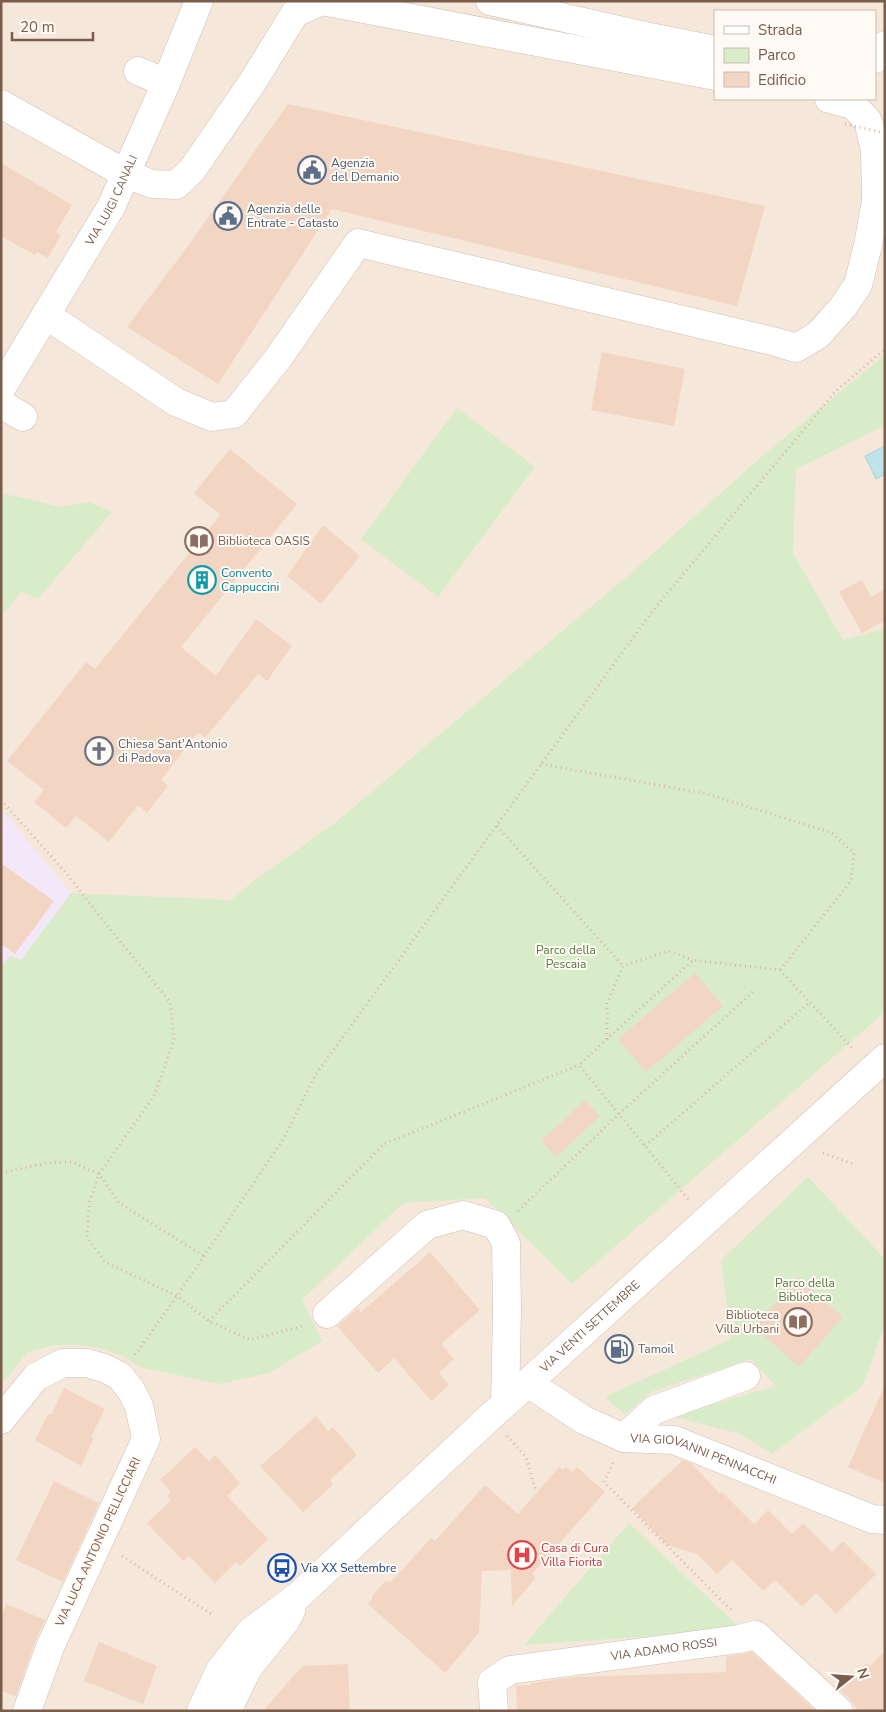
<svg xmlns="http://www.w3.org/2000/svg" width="886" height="1712" viewBox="0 0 886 1712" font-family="'Nunito Sans',sans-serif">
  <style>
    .residential { fill: #f5e8da; fill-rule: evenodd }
    .education { fill: #f3e8fa }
    .green { fill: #d8ecc9 }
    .water { fill: #bfe3e8; stroke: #a5d3da }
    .building { fill: #f3d5c3 }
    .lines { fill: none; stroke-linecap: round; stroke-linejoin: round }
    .minor-casing { stroke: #d1beb0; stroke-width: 29 }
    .path { stroke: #d9b8a5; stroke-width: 3; stroke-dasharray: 1 4; stroke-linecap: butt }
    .minor { stroke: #fff; stroke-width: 28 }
    .path-bridge { stroke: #d9b8a5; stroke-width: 3; stroke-dasharray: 1 4; stroke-linecap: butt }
    .labels { text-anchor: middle; stroke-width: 4; stroke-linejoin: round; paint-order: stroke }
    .service-label { font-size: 12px; fill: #4e5e75; stroke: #fffaf3; text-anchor: start }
    .street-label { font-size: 12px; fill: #7a5c4d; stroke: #fffaf3 }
    .education-label { font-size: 12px; fill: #785e54; stroke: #fffaf3; text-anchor: start }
    .culture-label { font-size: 12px; fill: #0d838f; stroke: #fffaf3; text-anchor: start }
    .worship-label { font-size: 12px; fill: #5b616d; stroke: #fffaf3; text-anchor: start }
    .park-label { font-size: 12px; fill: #537a41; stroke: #fffaf3 }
    .health-label { font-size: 12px; fill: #be3a42; stroke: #fffaf3; text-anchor: start }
    .transit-label { font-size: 12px; fill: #164399; stroke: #fffaf3; text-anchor: start }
  </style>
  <rect width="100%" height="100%" fill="#fdf6ec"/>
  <!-- residential -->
  <path class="residential" d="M 1,1 L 885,1 L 885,1711 L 1,1711 ZM 715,11 L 875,11 L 875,99 L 715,99 Z"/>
  <!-- education -->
  <path class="education" d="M 1,809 L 71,893 L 21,960 L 10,956 L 1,966 Z"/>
  <!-- green -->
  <path class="green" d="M 885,355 L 885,425 L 796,469 L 793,553 L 843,640 L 885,628 L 885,1012 L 572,1284 L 485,1198 L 403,1203 L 302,1300 L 322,1341 L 269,1373 L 220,1384 L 139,1367 L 123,1356 L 99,1348 L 79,1345 L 54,1345 L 28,1352 L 1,1385 L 1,966 L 10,956 L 21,960 L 71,893 L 231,900 L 250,884 L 336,822 L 631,573 L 767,452 Z
    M 457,408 L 535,467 L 438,597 L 361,539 Z
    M 1,493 L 61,507 L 89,502 L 112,512 L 38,599 L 21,592 L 1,617 Z
    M 808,1177 L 885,1259 L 885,1324 L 863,1386 L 772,1454 L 741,1434 L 671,1416 L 776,1386 L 751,1359 L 651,1392 L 625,1415 L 605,1397 L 731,1339 L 721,1260 Z
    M 629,1523 L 742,1630 L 524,1645 Z"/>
  <!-- water -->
  <path class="water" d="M 885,446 L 885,474 L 876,479 L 865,456 Z"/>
  <!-- building -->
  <path class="building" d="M 288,104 L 765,206 L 737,306 L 332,209 L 218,384 L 127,327 L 191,242 Z
    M 1,163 L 72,205 L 56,232 L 61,235 L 48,258 L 37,252 L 35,255 L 1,236 Z
    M 602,352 L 685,369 L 674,426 L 591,410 Z
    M 230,449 L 297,504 L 181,647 L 216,676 L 256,619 L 292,646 L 267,681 L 258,674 L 205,738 L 198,732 L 161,780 L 168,786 L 147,813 L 138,805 L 109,842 L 76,816 L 66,828 L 34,802 L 44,790 L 7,761 L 86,662 L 95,669 L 220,515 L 194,493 Z
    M 323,525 L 360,556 L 321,604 L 287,576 Z
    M 862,580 L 871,597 L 885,589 L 885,621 L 862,633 L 839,592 Z
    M 1,863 L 54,901 L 15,954 L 1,944 Z
    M 695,973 L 723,1006 L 646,1072 L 618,1039 Z
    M 585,1100 L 600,1116 L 556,1157 L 541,1141 Z
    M 430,1252 L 480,1310 L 441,1344 L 454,1359 L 439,1373 L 449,1385 L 431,1401 L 394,1358 L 378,1373 L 337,1326 L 358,1308 L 361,1312 Z
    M 798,1277 L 843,1317 L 799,1367 L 754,1327 Z
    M 885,1385 L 885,1483 L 848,1467 Z
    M 64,1388 L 105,1409 L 91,1437 L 94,1438 L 81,1466 L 35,1440 L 48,1414 L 51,1415 Z
    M 316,1416 L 328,1431 L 333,1427 L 357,1455 L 330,1480 L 333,1485 L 303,1512 L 260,1466 Z
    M 195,1447 L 209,1461 L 215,1455 L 240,1483 L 227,1496 L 268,1539 L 240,1566 L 236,1562 L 215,1583 L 189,1556 L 183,1561 L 147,1523 L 171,1500 L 167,1496 L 171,1492 L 160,1480 Z
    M 683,1460 L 692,1464 L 720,1494 L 722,1492 L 754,1524 L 768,1510 L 792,1534 L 803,1523 L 832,1552 L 843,1541 L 876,1574 L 836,1614 L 816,1593 L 802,1607 L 775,1580 L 763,1591 L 732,1560 L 717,1574 L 697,1554 L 667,1545 L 632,1508 Z
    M 559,1467 L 563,1470 L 566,1467 L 572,1472 L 577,1467 L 605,1492 L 532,1574 L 536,1578 L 512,1606 L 511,1570 L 482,1571 L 479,1633 L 445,1673 L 368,1604 L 372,1599 L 372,1596 L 385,1581 L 391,1582 L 431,1538 L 435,1541 L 485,1485 L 518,1514 Z
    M 54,1481 L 99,1503 L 63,1582 L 16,1560 Z
    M 6,1604 L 45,1620 L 35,1642 L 16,1696 L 1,1691 L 1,1617 Z
    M 99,1642 L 157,1666 L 143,1704 L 84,1681 Z
    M 885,1651 L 885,1711 L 858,1711 L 850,1699 L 838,1689 L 867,1663 L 870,1666 Z
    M 752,1652 L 816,1711 L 517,1711 L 516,1686 L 531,1685 L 531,1683 L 575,1677 L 726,1672 L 726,1657 Z
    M 348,1664 L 350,1711 L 263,1711 L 302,1666 Z"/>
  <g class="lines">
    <defs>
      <g id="minor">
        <path d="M 490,1 L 645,36 L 715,50"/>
        <path d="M 875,59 L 885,45"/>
        <path d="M 138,71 L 166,83"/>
        <path d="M 1,104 L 126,174 L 152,184 L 176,185 L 192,170 L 252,83 L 295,13 L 322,1 L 715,76"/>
        <path d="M 46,315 L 176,402 L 212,417 L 234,414 L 279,357 L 358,243 L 776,342 L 796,348 L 818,335 L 843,307 L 858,285 L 868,245 L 876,201 L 875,150 L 868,121 L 853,105 L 829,99"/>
        <path id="s1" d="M 1,389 L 111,207 L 166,83 L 199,1"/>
        <path d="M 1,404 L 23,417"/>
        <path d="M 327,1314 L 427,1225 L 463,1215 L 496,1225 L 506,1243 L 507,1310 L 505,1404"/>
        <path id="s2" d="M 528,1383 L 584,1420 L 624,1438 L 674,1440 L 872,1519 L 885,1520"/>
        <path d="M 1,1420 L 36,1377 L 63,1363 L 87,1363 L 104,1368 L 120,1376 L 131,1390 L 139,1406 L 146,1439 L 50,1647 L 27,1711"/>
        <path d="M 624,1438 L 654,1410 L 746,1376"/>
        <path id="s3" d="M 201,1711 L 220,1670 L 250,1632 L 298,1596 L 489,1418 L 885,1058"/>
        <path d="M 227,1711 L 248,1668 L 285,1622 L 291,1611"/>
        <path id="s4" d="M 494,1711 L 492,1682 L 510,1670 L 739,1639 L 756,1635 L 839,1711"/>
      </g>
    </defs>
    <!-- minor casing -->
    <use href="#minor" class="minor-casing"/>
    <!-- path -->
    <path class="path" d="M 541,764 L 708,794 L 832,833 L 854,853 L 851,881 L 780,970
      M 1,800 L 67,874 L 105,923 L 170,1002 L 174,1040 L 154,1096 L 99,1174 L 89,1204 L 87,1237 L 105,1262 L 177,1296 L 209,1321 L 250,1340 L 302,1326
      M 497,826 L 623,966
      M 607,1039 L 607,1003 L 623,966 L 669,951 L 693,960
      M 645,1146 L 810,1002
      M 823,1153 L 853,1164
      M 1,1173 L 46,1163 L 72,1162 L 99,1174 L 119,1203 L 204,1256
      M 688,1199 L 579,1065 L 693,960 L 780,970 L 854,1050
      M 518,1211 L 619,1114 L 755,990
      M 209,1321 L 384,1144 L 579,1065
      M 135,1355 L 177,1296 L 284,1138 L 316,1074 L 651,613 L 836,391 L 885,349
      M 507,1436 L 526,1457 L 536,1492
      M 613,1463 L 604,1482 L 733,1612
      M 122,1556 L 211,1614"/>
    <!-- minor -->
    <use href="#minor" class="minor"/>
    <!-- path-bridge -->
    <path class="path-bridge" d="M 845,124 L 885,133"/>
  </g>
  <!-- icons -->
  <defs>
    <symbol id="civic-ring" viewBox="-11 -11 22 22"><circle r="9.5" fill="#fffaf3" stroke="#5c6f8a" stroke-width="1.5"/><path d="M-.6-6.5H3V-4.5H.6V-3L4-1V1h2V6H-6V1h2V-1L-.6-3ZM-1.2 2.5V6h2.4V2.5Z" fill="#5c6f8a"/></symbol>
    <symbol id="library-ring" viewBox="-11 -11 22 22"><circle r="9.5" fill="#fffaf3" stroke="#8d6e63" stroke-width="1.5"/><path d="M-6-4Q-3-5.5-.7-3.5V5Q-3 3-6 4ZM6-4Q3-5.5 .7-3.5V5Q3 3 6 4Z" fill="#8d6e63"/></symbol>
    <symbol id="building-ring" viewBox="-11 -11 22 22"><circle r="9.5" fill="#fffaf3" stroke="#0f9aa8" stroke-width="1.5"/><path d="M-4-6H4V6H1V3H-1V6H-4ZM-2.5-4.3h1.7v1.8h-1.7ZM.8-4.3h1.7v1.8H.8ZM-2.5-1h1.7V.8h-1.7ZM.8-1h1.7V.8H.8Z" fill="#0f9aa8"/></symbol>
    <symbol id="church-ring" viewBox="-11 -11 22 22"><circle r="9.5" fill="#fffaf3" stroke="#6b7280" stroke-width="1.5"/><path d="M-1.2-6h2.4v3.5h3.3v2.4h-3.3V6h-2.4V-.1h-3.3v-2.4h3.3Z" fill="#6b7280"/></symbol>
    <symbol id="fuel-ring" viewBox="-11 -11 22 22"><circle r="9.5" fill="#fffaf3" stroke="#5c6f8a" stroke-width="1.5"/><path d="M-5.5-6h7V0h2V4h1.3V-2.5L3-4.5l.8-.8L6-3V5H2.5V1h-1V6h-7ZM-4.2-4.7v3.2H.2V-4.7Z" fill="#5c6f8a"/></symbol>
    <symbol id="hospital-ring" viewBox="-11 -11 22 22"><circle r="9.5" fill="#fffaf3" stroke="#e0444e" stroke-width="1.5"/><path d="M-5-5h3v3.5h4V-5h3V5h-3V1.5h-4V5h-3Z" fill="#e0444e"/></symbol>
    <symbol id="bus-ring" viewBox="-11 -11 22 22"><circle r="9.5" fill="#fffaf3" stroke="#1a4fb4" stroke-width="1.5"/><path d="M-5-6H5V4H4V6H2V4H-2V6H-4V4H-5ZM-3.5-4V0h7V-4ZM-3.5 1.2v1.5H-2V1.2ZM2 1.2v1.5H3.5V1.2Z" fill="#1a4fb4"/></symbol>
  </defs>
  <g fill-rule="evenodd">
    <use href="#civic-ring" x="296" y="154" width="32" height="32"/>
    <use href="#civic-ring" x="212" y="200" width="32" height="32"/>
    <use href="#library-ring" x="183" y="525" width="32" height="32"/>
    <use href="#building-ring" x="186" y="564" width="32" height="32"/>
    <use href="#church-ring" x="83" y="735" width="32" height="32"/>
    <use href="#library-ring" x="782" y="1306" width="32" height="32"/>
    <use href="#fuel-ring" x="603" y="1333" width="32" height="32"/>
    <use href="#hospital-ring" x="506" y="1539" width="32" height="32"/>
    <use href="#bus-ring" x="266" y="1552" width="32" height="32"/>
  </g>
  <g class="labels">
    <!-- service labels -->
    <g class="service-label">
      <text x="331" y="167">Agenzia<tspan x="331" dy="14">del Demanio</tspan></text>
      <text x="247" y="213">Agenzia delle<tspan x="247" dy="14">Entrate - Catasto</tspan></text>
      <text x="638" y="1353">Tamoil</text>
    </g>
    <!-- street labels -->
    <g class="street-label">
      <text dy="4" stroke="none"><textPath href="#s1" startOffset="219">VIA LUIGI CANALI</textPath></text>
      <text dy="4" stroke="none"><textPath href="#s3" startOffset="551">VIA VENTI SETTEMBRE</textPath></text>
      <text dy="4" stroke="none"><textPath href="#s2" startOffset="194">VIA GIOVANNI PENNACCHI</textPath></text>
      <text transform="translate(98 1542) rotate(-65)" y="4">VIA LUCA ANTONIO PELLICCIARI</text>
      <text dy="4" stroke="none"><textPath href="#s4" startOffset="206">VIA ADAMO ROSSI</textPath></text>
    </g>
    <!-- education labels -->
    <g class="education-label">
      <text x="218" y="545">Biblioteca OASIS</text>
      <text x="779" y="1319" text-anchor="end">Biblioteca<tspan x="779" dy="14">Villa Urbani</tspan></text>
    </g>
    <!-- culture labels -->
    <g class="culture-label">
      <text x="221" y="577">Convento<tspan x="221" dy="14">Cappuccini</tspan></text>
    </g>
    <!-- worship labels -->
    <g class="worship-label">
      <text x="118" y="748">Chiesa Sant'Antonio<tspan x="118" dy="14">di Padova</tspan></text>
    </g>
    <!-- park labels -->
    <g class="park-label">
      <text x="566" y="954">Parco della<tspan x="566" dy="14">Pescaia</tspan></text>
      <text x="805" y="1287">Parco della<tspan x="805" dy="14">Biblioteca</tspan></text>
    </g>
    <!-- health labels -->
    <g class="health-label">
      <text x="541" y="1552">Casa di Cura<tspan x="541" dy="14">Villa Fiorita</tspan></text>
    </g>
    <!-- transit labels -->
    <g class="transit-label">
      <text x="301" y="1572">Via XX Settembre</text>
    </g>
  </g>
  <!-- border -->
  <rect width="886" height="1712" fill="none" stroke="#7a5c4d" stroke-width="5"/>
  <!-- legend -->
  <rect x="714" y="10" width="162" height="90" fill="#fffaf3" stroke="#cabbb1"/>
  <rect x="724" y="26" width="25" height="8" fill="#ffffff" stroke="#cabbb1"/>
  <text x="758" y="35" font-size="15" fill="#7a5c4d">Strada</text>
  <rect x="724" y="48" width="25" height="15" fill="#d8ecc9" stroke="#cabbb1"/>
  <text x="758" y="60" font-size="15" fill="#7a5c4d">Parco</text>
  <rect x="724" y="72" width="25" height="15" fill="#f3d5c3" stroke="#cabbb1"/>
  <text x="758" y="85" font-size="15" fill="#7a5c4d">Edificio</text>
  <!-- north arrow -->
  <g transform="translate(851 1677) rotate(73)" stroke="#fffaf3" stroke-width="4" paint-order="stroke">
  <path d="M0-4L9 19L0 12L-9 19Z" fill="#7a5c4d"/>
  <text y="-8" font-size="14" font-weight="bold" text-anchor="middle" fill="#7a5c4d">N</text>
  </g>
  <!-- scale -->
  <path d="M12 32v8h81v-8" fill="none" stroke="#7a5c4d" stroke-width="2.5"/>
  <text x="20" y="32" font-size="15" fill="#7a5c4d" stroke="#fffaf3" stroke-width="4" paint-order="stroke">20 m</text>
</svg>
